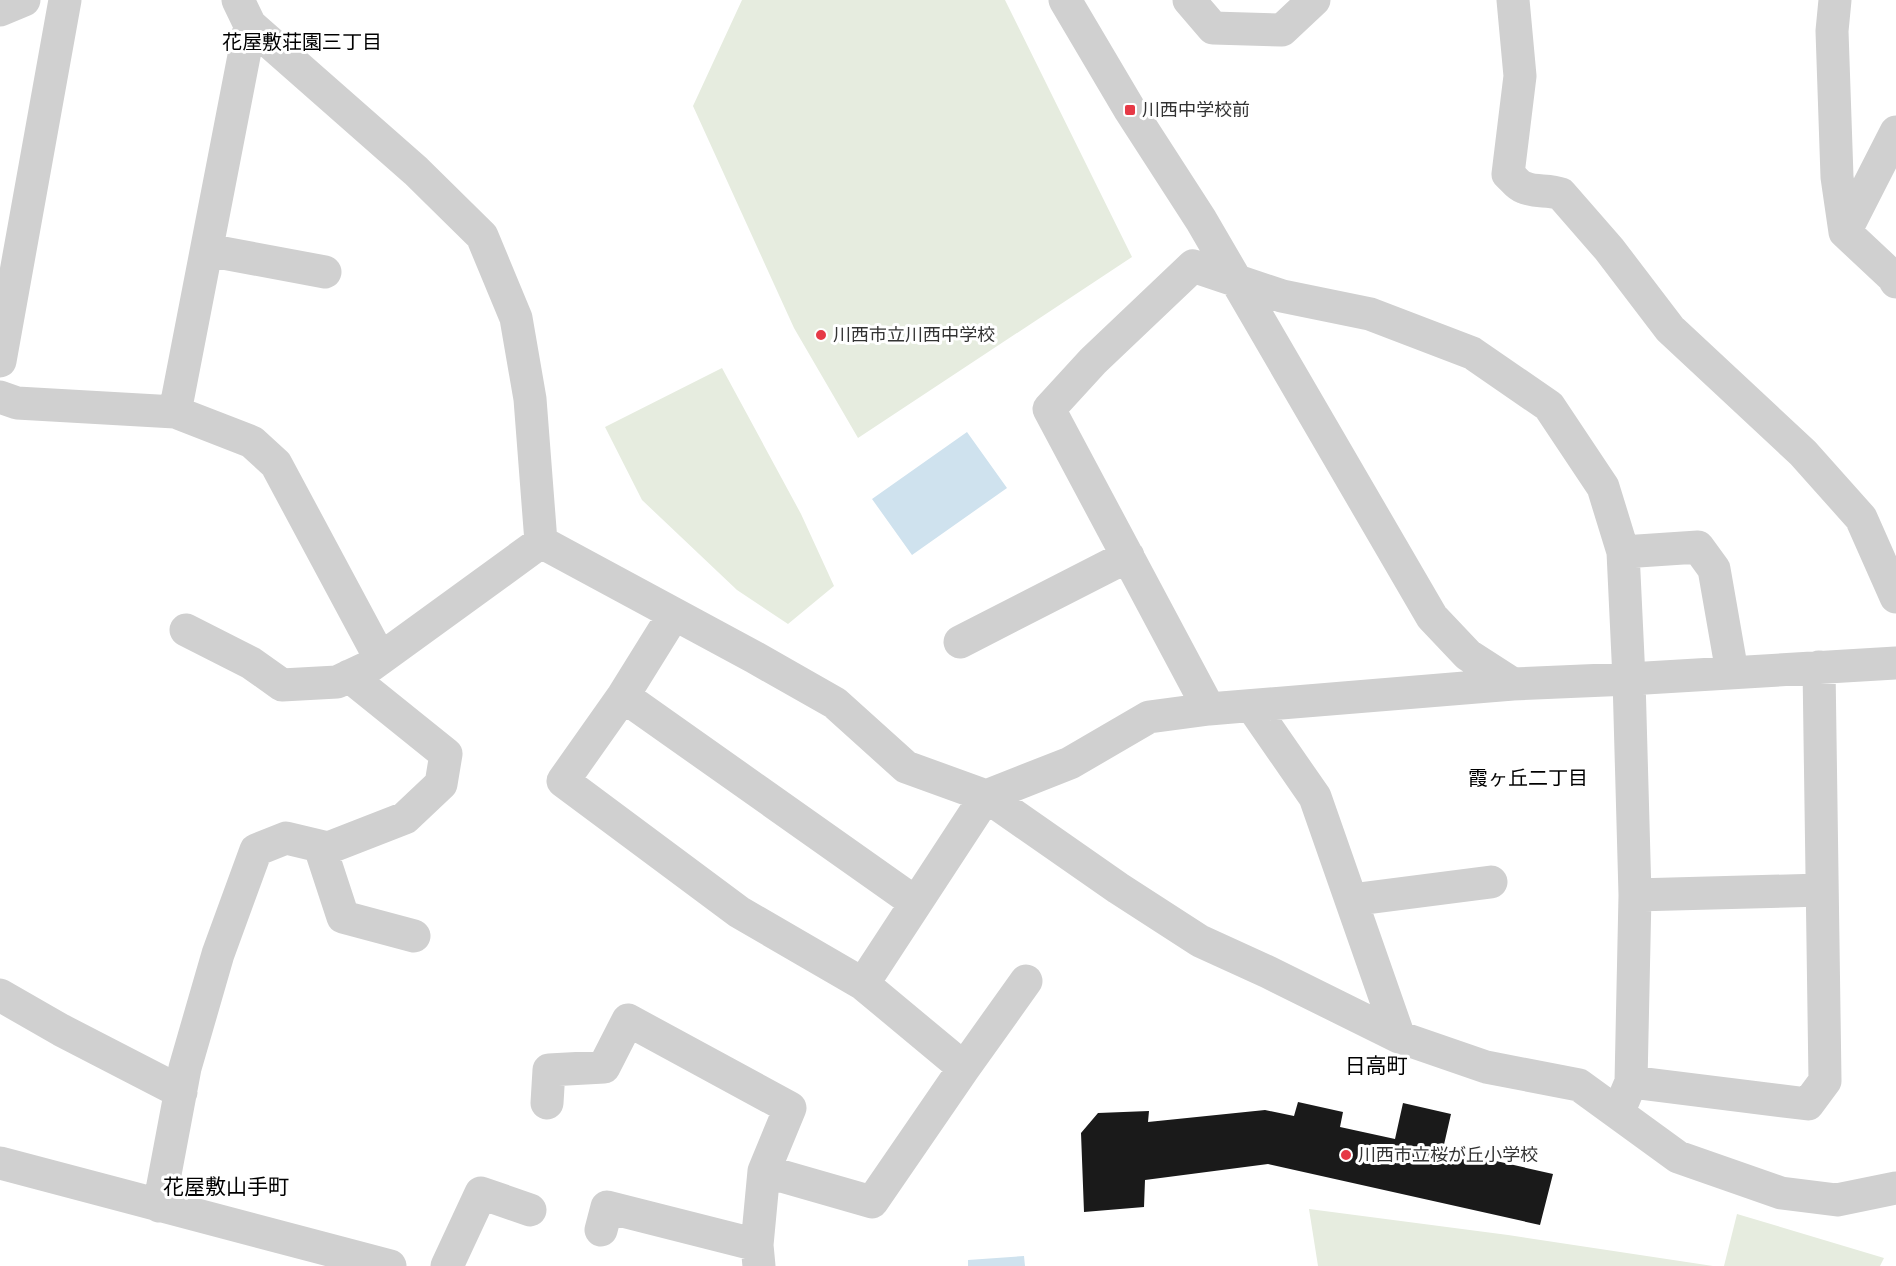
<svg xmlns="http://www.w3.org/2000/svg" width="1896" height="1266" viewBox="0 0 1896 1266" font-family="Arial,'Noto Sans JP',sans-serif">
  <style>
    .green { fill: #e6ecdf }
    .water { fill: #cfe2ee }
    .building { fill: #1a1a1a }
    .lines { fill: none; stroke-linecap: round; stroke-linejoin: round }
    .minor { stroke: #d0d0d0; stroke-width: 33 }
    .poi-dot { fill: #e63946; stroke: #fff; stroke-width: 2 }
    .labels { text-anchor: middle; stroke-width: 6; stroke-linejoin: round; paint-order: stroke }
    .poi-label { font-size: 18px; fill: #333; stroke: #fff; text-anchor: start }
    .neighbourhood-label { font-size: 20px; fill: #000; stroke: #fff }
    .quarter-label { font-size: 21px; fill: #000; stroke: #fff }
  </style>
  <rect width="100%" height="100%" fill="#fff"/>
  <!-- green -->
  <path class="green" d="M 742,0 L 1005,0 L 1132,257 L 858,438 L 794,328 L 693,106 Z
    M 722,368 L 801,514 L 834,586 L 788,624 L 737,590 L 642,500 L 605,427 Z
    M 1309,1209 L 1508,1235 L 1713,1266 L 1318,1266 Z
    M 1737,1214 L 1884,1258 L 1880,1266 L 1724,1266 Z"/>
  <!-- water -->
  <path class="water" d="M 967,432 L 1007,488 L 912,555 L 872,499 Z
    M 1024,1256 L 1025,1266 L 968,1266 L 968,1260 Z"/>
  <!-- building -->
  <path class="building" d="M 1298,1102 L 1343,1112 L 1340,1127 L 1395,1139 L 1403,1103 L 1451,1114 L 1443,1149 L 1553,1174 L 1540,1225 L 1268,1164 L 1145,1180 L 1144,1207 L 1084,1212 L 1081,1133 L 1098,1113 L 1149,1111 L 1148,1122 L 1265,1110 L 1294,1116 Z"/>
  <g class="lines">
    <!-- minor -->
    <path class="minor" d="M 238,0 L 250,25 L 416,171 L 482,236 L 516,318 L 530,399 L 541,542 L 754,657 L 835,703 L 906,767 L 986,796 L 1070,763 L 1149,717 L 1209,709 L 1513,684
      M 1065,0 L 1130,110 L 1201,220 L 1432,617 L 1468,655 L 1513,684 L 1629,679 L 1896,663
      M 1189,0 L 1213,28 L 1282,30 L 1314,0
      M 1513,0 L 1520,76 L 1508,174 C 1513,178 1517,185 1523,187 C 1535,193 1548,189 1561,194 L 1609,249 L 1670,329 L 1803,453 L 1861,518 L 1896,597
      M 1835,0 L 1832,31 L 1837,177 L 1845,232 L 1893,277 L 1896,282
      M 0,10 L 24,0
      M 1845,232 L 1896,132
      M 207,250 L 325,272
      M 0,361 L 65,0
      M 0,397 L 17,403 L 175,412 L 252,442 L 276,464 L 380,658
      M 175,412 L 250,25
      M 1623,552 L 1698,547 L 1714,569 L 1732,672
      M 674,614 L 623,696 L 563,781 L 739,912 L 863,984 L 964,1068 L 872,1202 L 764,1171 L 757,1245 L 759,1266
      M 186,630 L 251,663 L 282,685 L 337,682 L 369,667 L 541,542
      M 960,642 L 1128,556
      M 623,696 L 916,903
      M 1252,706 L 1315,797 L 1399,1037
      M 1209,709 L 1049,409 L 1093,361 L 1193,266 L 1282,296 L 1370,314 L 1472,353 L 1549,406 L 1603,487 L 1623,552 L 1629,679 L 1635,895 L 1631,1082 L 1618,1113
      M 320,847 L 343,917 L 414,936
      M 1635,895 L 1822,890
      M 1351,900 L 1491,882
      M 863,984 L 986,796 L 1118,888 L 1200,941 L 1268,972 L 1399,1037 L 1486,1067 L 1579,1085 L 1678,1157 L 1781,1193 L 1837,1200 L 1896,1188
      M 0,995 L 61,1030 L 181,1092
      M 964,1068 L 1026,981
      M 1631,1082 L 1808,1104 L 1825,1081 L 1819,667
      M 547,1103 L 549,1070 L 604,1067 L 628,1020 L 790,1108 L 764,1171
      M 0,1163 L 390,1266
      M 159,1206 L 185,1068 L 218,954 L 256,850 L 286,838 L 328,848 L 405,818 L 441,784 L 446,754 L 349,676
      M 601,1230 L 607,1207 L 757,1245
      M 447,1266 L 481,1193 L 530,1210"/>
  </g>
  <!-- markers -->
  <g class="poi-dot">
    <rect x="1124" y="104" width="12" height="12" rx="3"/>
    <circle cx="821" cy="335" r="6"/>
    <circle cx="1346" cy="1155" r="6"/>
  </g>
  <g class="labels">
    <!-- poi labels -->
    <g class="poi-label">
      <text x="1142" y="116">川西中学校前</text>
      <text x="833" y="341">川西市立川西中学校</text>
      <text x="1358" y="1161">川西市立桜が丘小学校</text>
    </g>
    <!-- neighbourhood labels -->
    <g class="neighbourhood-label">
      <text x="302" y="49">花屋敷荘園三丁目</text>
      <text x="1528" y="785">霞ヶ丘二丁目</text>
    </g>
    <!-- quarter labels -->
    <g class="quarter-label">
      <text x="1376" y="1073">日高町</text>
      <text x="226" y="1194">花屋敷山手町</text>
    </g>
  </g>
</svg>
